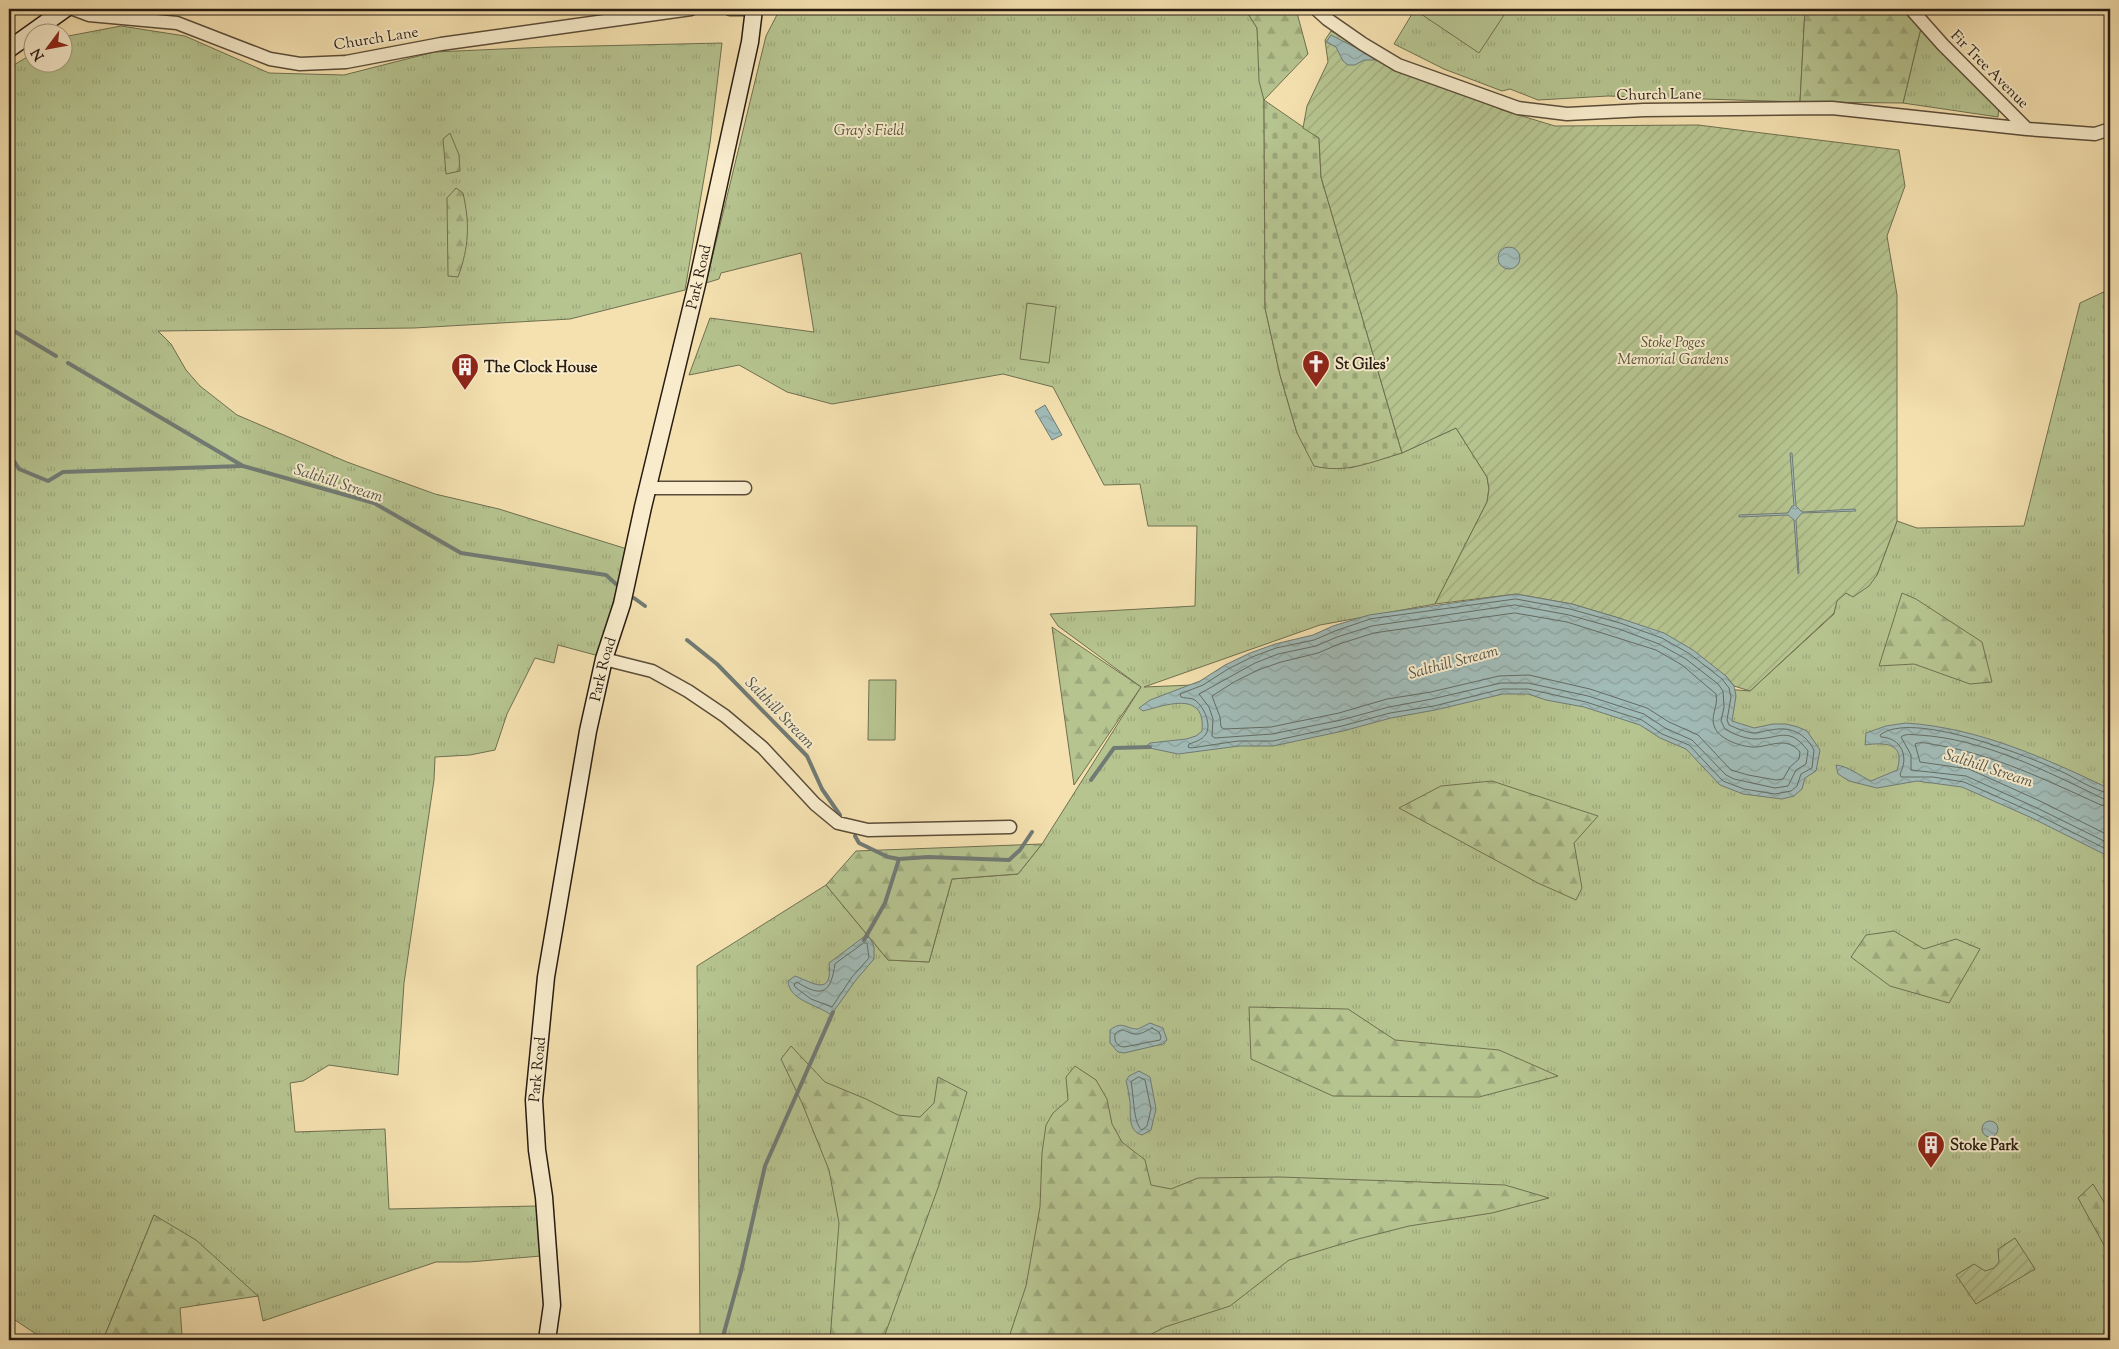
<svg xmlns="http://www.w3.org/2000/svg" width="2119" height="1349" viewBox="0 0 2119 1349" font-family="'Sorts Mill Goudy',serif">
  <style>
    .grass { fill: url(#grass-tufts); stroke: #6f7050 }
    .forest { fill: url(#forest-firs); stroke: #6f7050 }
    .cemetery { fill: url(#cemetery-stones); stroke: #6f7050 }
    .garden { fill: url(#garden-furrows); stroke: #6f7050 }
    .pitch { fill: #b6c490; stroke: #6f7050 }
    .water { fill: url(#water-waves); stroke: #717b75 }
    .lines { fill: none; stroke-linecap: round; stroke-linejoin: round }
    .shore { stroke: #646c64; stroke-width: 1 }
    .stream { stroke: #717b75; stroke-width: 4 }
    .minor-casing { stroke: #5b4d39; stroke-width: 15 }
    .secondary-casing { stroke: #281c11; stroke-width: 19 }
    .minor { stroke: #f8eccc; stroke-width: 12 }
    .secondary { stroke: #f8eccc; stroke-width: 16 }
    .labels { text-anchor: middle; stroke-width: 4; stroke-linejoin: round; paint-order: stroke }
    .street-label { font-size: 15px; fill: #281c11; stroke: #f8eccc }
    .park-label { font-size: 15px; font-style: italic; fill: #534e37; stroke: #f8eccc }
    .poi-label { font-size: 15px; font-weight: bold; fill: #281c11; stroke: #f8eccc; text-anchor: start }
    .water-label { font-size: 16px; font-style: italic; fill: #52544b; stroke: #f8eccc }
  </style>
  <defs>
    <pattern id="grass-tufts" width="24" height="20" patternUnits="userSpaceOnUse" patternTransform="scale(1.25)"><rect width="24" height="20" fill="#b6c490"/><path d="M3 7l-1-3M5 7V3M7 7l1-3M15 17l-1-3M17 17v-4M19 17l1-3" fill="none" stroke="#9ca87b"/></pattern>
    <pattern id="forest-firs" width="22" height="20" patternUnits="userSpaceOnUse" patternTransform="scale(1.25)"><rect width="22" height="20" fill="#b6c490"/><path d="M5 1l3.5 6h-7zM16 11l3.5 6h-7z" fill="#9ca87b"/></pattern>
    <pattern id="cemetery-stones" width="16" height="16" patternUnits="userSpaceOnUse" patternTransform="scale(1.25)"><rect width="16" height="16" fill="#b6c490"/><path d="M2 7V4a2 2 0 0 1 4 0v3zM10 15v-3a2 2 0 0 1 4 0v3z" fill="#9ca87b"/></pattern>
    <pattern id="garden-furrows" width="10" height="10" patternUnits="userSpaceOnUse" patternTransform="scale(1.25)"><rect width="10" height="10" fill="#b6c490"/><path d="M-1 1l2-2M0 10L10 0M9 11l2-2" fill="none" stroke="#9ca87b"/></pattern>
    <pattern id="water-waves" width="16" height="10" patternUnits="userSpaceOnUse" patternTransform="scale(1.25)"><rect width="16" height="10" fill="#a1bbb7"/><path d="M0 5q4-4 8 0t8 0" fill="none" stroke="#8ba09c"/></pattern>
  </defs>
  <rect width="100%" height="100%" fill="#f5e1b0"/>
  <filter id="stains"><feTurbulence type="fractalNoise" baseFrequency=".004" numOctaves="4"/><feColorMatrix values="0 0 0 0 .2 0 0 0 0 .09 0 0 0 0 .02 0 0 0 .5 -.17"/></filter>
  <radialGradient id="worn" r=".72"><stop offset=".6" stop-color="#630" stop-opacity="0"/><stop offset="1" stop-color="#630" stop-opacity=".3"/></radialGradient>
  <!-- grass -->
  <path class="grass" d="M 780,9 L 1245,9 L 1257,28 L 1264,100 L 1265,308 L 1280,375 L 1297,433 L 1350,468 L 1402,453 L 1456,428 L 1487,477 L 1489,489 L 1487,502 L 1435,604 L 1320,625 L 1144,687 L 1511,672 L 1750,691 L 1834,614 L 1836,601 L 1846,593 L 1877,575 L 1897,521 L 1917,528 L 2024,526 L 2080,303 L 2110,289 L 2110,1340 L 700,1340 L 697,966 L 826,885 L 888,960 L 929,962 L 952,879 L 1018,874 L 1042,844 L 1141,687 L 1058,626 L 1050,614 L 1195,606 L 1197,526 L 1148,526 L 1140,484 L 1104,485 L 1053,387 L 1003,374 L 832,404 L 787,392 L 739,365 L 689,375 L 710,318 L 814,332 L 801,253 L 721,273 L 719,279 L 706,283 L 766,36 Z
    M 1415,9 L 1805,9 L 1800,102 L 1608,96 L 1538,100 L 1510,89 L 1502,91 L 1444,69 L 1394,44 Z
    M 121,26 L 185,36 L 269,73 L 344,75 L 434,52 L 548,47 L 722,43 L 710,143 L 685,290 L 570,319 L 414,328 L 158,331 L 171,344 L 186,370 L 200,386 L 237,415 L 347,462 L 435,494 L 499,509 L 627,549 L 599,656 L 558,645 L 554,663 L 535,658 L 507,714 L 495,750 L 470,755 L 435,757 L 434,780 L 404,983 L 398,1075 L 329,1065 L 303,1081 L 290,1083 L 295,1132 L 385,1129 L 389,1209 L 537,1206 L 541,1256 L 469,1262 L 436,1262 L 263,1321 L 258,1296 L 154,1215 L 103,1340 L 45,1340 L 9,1316 L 9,68 L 32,54 L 32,62 L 62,62 L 63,37 Z
    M 1921,28 L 1999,106 L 1998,117 L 1903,103 Z"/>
  <!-- forest -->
  <path class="forest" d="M 1245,9 L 1296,9 L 1308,54 L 1264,100 L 1259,81 L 1257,28 Z
    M 1805,9 L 1902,9 L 1921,28 L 1903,103 L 1800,102 Z
    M 450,133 L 459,155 L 460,171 L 446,174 L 443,139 Z
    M 456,188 L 463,193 C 470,224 469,247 458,277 L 448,276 L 447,198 Z
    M 1902,593 L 1916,599 L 1982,642 L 1992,682 L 1970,684 L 1914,664 L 1879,666 Z
    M 1052,627 L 1141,687 L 1074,785 Z
    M 1492,781 L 1598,816 L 1574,843 L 1582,888 L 1576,900 L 1538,883 L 1399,808 L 1441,786 Z
    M 1042,844 L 1018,874 L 952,879 L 929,962 L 888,960 L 826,885 L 856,851 Z
    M 1894,931 L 1924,949 L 1956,939 L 1980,949 L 1949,1003 L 1890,986 L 1851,957 L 1866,935 Z
    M 1249,1007 L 1348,1009 L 1395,1040 L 1499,1050 L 1558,1076 L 1479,1097 L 1333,1096 L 1251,1059 Z
    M 791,1046 L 825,1082 L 866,1099 L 898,1115 L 920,1117 L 934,1103 L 938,1077 L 967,1092 L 939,1185 L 883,1340 L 830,1340 L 839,1223 L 829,1170 L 802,1103 L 781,1059 Z
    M 1075,1066 L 1096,1080 L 1107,1099 L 1112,1124 L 1122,1142 L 1145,1160 L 1151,1185 L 1171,1189 L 1198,1178 L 1280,1177 L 1505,1185 L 1549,1198 L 1492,1213 L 1409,1226 L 1358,1239 L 1289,1260 L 1230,1306 L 1165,1327 L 1140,1340 L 1008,1340 L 1026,1286 L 1040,1207 L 1042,1153 L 1046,1125 L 1053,1113 L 1068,1100 L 1066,1077 Z
    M 2093,1184 L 2110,1212 L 2110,1256 L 2078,1198 Z
    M 154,1215 L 196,1240 L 258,1296 L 180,1308 L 182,1335 L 103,1340 Z"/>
  <!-- cemetery -->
  <path class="cemetery" d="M 1264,100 L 1319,138 L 1321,177 L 1402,453 C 1371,462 1346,474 1314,466 L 1297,433 L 1280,375 L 1265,308 Z"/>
  <!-- garden -->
  <path class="garden" d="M 1331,31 L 1382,59 L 1502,110 L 1555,126 L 1698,125 L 1899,150 L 1905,186 L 1887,236 L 1897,295 L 1897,521 L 1877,575 L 1869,586 L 1853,597 L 1846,593 L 1837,601 L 1834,613 L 1750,691 L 1734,686 L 1726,676 L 1714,668 L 1622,619 L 1572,604 L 1516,594 L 1435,604 L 1487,502 L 1489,489 L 1487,477 L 1456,428 L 1402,453 L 1321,177 L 1319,138 L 1303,128 L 1307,106 L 1328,62 L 1325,40 Z
    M 2015,1238 L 2035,1269 L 1976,1304 L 1956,1275 L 1974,1264 L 1985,1271 L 1994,1268 L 1999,1262 L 1998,1249 Z"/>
  <!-- pitch -->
  <path class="pitch" d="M 1425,9 L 1508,9 L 1479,53 L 1421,14 Z
    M 1027,303 L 1056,307 L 1049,363 L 1020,359 Z
    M 869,680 L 896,680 L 895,740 L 868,740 Z"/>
  <!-- water -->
  <path class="water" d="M 1331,35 L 1380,60 L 1364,60 L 1355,65 L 1348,65 L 1343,61 L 1336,47 L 1326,42 Z
    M1498 258a11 11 0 1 1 22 0a11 11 0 1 1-22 0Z
    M 1045,405 L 1062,435 L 1052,440 L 1035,411 Z
    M 1790,453 L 1792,453 L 1796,506 L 1802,512 L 1855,509 L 1856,511 L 1802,513 L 1796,520 L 1799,573 L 1798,574 L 1794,520 L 1788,515 L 1739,517 L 1739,515 L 1788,513 L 1792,506 L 1794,506 Z
    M 1516,594 L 1572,604 L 1622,619 L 1664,633 L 1693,650 L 1726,676 L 1734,686 L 1736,696 L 1732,721 L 1754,728 L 1773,724 L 1786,724 L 1798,727 L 1807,731 L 1820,750 L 1816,771 L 1805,778 L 1802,789 L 1794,796 L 1782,799 L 1743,794 L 1720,785 L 1686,749 L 1660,738 L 1640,725 L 1584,707 L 1546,700 L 1528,694 L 1503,694 L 1435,710 L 1391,718 L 1343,731 L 1273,746 L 1239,746 L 1178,754 L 1145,747 L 1150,743 L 1186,739 L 1196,736 L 1202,731 C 1206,690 1166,705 1143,711 L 1139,708 L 1150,700 L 1200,681 L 1225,665 L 1250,653 L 1275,644 L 1313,635 L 1333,626 L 1369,615 Z
    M 1906,723 C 1979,728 2045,758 2110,789 L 2110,857 L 2032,818 L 1962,787 L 1917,781 L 1877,788 L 1849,781 L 1838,774 L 1836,765 C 1848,766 1860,776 1871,781 L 1897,770 C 1906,743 1885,742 1865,745 L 1866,733 L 1886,726 Z
    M 865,936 L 870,938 L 874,947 L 874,959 L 856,980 L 831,1015 C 819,1005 789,1001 788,981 L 795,976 C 812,982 833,998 829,963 Z
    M 1150,1023 L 1163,1028 L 1167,1040 L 1163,1044 L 1124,1053 L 1118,1052 L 1110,1043 L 1110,1030 C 1123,1020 1125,1029 1138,1029 Z
    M 1139,1071 L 1150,1077 L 1156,1109 L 1151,1130 L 1142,1135 C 1127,1131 1131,1113 1130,1102 C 1129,1095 1128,1088 1126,1081 L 1129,1076 Z
    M1982 1129a8 8 0 1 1 16 0a8 8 0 1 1-16 0Z"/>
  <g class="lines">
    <!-- shore -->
    <path class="shore" d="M 1516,599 L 1570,609 L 1620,623 L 1662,638 L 1690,654 L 1722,679 L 1729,688 L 1731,697 L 1727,720 L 1729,725 C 1736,728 1747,733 1755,733 C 1760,733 1766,730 1771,730 C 1790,726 1805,733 1814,750 L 1812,768 L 1801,774 L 1797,786 L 1791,791 L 1775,794 L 1744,789 L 1723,781 L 1689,745 L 1662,734 L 1642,720 L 1586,702 L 1528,689 L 1502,689 L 1434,706 L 1390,713 L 1342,726 L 1273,741 L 1238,741 L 1191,748 L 1188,747 L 1189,744 C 1195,742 1202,740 1206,734 C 1212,724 1203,704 1193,699 C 1189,698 1184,698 1181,697 L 1180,694 L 1203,685 L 1228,669 L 1252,657 L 1276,648 L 1314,640 L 1335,631 L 1370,619 Z
      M 1515,605 L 1569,615 L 1619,629 L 1659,644 L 1686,659 L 1718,684 L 1723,691 L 1724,707 L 1721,721 L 1725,729 C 1733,734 1746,739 1755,739 C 1779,739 1789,725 1808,751 L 1806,764 L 1796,770 L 1788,786 L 1775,788 L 1734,779 L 1726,775 L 1692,740 L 1665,728 L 1644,714 L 1588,696 L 1528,683 L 1501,683 L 1432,699 L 1389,707 L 1341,720 L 1272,734 L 1215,738 L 1212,736 L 1213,719 L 1209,707 L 1199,694 L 1255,663 L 1278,654 L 1316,646 L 1337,637 L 1372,626 Z
      M 1515,613 L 1567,622 L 1656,650 L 1682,665 L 1716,694 C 1719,706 1709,717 1715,728 C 1720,740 1744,748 1757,747 C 1773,745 1788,737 1800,752 L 1799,759 L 1790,767 L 1783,779 L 1776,780 L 1748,775 L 1731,770 L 1698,735 L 1669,722 L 1647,708 L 1590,689 L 1529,675 L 1499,676 L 1431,692 L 1387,699 L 1339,713 L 1271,727 L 1224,729 L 1221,727 L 1220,717 L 1212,696 L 1234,682 L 1258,670 L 1281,662 L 1318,653 L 1339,644 L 1374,633 Z
      M 2110,793 C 2095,792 2073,776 2058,770 C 2025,755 1911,710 1880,735 L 1881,737 C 1902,738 1909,757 1900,774 L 1901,777 L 1933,777 L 1964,782 L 2034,813 L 2110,851
      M 2110,799 L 2104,799 C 2046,771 1984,739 1919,735 C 1913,735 1906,733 1901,737 L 1911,755 L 1911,770 L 1966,776 L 2037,808 L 2110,844
      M 2110,807 L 2101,805 C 2048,781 1995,755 1937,745 C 1930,744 1921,741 1915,744 L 1920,762 L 1969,769 L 2040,801 L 2110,836
      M 864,943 L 867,943 L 869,958 L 852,977 L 832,1007 L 811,999 L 795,987 L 794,984 L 797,982 C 823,999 831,992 835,964 Z
      M 1152,1028 L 1159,1032 L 1161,1037 L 1160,1040 L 1124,1047 C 1116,1046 1114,1041 1115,1034 C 1123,1026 1126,1033 1135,1034 C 1141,1035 1147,1030 1152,1028 Z
      M 1139,1077 L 1145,1080 L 1151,1109 L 1147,1126 L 1142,1130 C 1133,1124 1134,1094 1131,1082 Z"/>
    <!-- stream -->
    <path class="stream" d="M 9,328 L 56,356
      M 68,363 L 243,466 L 374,503 L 461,553 L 606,575 L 616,584
      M 9,453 L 19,469 L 48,481 L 63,472 L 242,466
      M 634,598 L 645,606
      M 687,640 L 717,664 L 807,756 L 822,789 L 840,815
      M 1091,780 L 1114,748 L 1150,747
      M 855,836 L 859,843 L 888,857 L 899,859 L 928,857 L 1009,860 L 1020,850 L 1032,832
      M 864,940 L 885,903 L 899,859
      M 722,1340 L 741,1271 L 765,1166 L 833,1012"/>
    <defs>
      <path id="minor" d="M 73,9 L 89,15 L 177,23 L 270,59 L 300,64 L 346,62 L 441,44 L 691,9
        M 730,9 L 750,9
        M 1316,9 L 1327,19 L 1363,44 L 1398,65 L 1518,108 L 1567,114 L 1644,110 L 1832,108 L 2027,129 L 2095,134 L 2110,129
        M 1911,9 L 1943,45 L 2027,129
        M 648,488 L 745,488
        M 604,659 L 652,671 L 688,691 L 725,716 L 763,748 L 815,804 L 838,823 L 868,830 L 1010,827"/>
      <g id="secondary">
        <path d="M 9,49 L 65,9"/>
        <path id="s1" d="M 547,1340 L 552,1305 L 544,1197 L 537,1150 L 534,1100 L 546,977 L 588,731 L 604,659 L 622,604 L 643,507 L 697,284 L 750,42 L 754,9"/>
      </g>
    </defs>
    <!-- minor casing -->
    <use href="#minor" class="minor-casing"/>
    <!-- secondary casing -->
    <use href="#secondary" class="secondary-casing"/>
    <!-- minor -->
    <use href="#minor" class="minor"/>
    <!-- secondary -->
    <use href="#secondary" class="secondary"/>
  </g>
  <!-- icons -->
  <defs>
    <symbol id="church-pin" viewBox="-11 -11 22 30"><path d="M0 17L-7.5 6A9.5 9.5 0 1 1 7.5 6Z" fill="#8f2418" stroke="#f8eccc"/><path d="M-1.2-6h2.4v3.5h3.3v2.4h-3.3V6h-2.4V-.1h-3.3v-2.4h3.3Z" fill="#fff"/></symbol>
    <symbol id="building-pin" viewBox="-11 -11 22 30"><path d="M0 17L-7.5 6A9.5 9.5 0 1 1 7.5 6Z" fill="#8f2418" stroke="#f8eccc"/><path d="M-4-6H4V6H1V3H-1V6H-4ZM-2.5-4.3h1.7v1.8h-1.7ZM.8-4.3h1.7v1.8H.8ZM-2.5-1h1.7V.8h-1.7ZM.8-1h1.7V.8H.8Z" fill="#fff"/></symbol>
  </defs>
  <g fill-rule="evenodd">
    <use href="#church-pin" x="1300" y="348" width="32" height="43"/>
    <use href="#building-pin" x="449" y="351" width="32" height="43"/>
    <use href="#building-pin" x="1915" y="1129" width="32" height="43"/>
  </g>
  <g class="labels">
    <!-- street labels -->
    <g class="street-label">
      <text transform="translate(376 38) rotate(-9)" y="5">Church Lane</text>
      <text transform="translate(1990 69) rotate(45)" y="5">Fir Tree Avenue</text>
      <text transform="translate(1659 94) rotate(-1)" y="5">Church Lane</text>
      <text dy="5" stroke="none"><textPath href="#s1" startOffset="1082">Park Road</textPath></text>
      <text dy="5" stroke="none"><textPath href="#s1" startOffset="678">Park Road</textPath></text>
      <text dy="5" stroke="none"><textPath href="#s1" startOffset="272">Park Road</textPath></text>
    </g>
    <!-- park labels -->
    <g class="park-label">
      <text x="869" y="135">Gray's Field</text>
      <text x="1673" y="347">Stoke Poges<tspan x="1673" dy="17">Memorial Gardens</tspan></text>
    </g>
    <!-- poi labels -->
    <g class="poi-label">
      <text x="1335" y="369">St Giles'</text>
      <text x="484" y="372">The Clock House</text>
      <text x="1950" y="1150">Stoke Park</text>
    </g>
    <!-- water labels -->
    <g class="water-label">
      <text transform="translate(339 482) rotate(18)" y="6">Salthill Stream</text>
      <text transform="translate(1453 661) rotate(-15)" y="6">Salthill Stream</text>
      <text transform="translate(781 712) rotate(46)" y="6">Salthill Stream</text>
      <text transform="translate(1989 767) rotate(18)" y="6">Salthill Stream</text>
    </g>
  </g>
  <!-- margin -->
  <rect width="2119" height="1349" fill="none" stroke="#f5e1b0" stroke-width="30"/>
  <rect x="10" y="10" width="2099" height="1329" fill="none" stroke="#281c11" stroke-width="2.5"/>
  <rect x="15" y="15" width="2089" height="1319" fill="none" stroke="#281c11"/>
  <!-- north arrow -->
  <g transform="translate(48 48) rotate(238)"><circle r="24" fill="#f8eccc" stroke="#a59981"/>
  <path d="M0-4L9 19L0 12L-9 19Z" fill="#8f2418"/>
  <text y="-8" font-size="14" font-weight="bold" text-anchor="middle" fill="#281c11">N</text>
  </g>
  <rect width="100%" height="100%" filter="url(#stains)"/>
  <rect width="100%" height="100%" fill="url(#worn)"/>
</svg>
